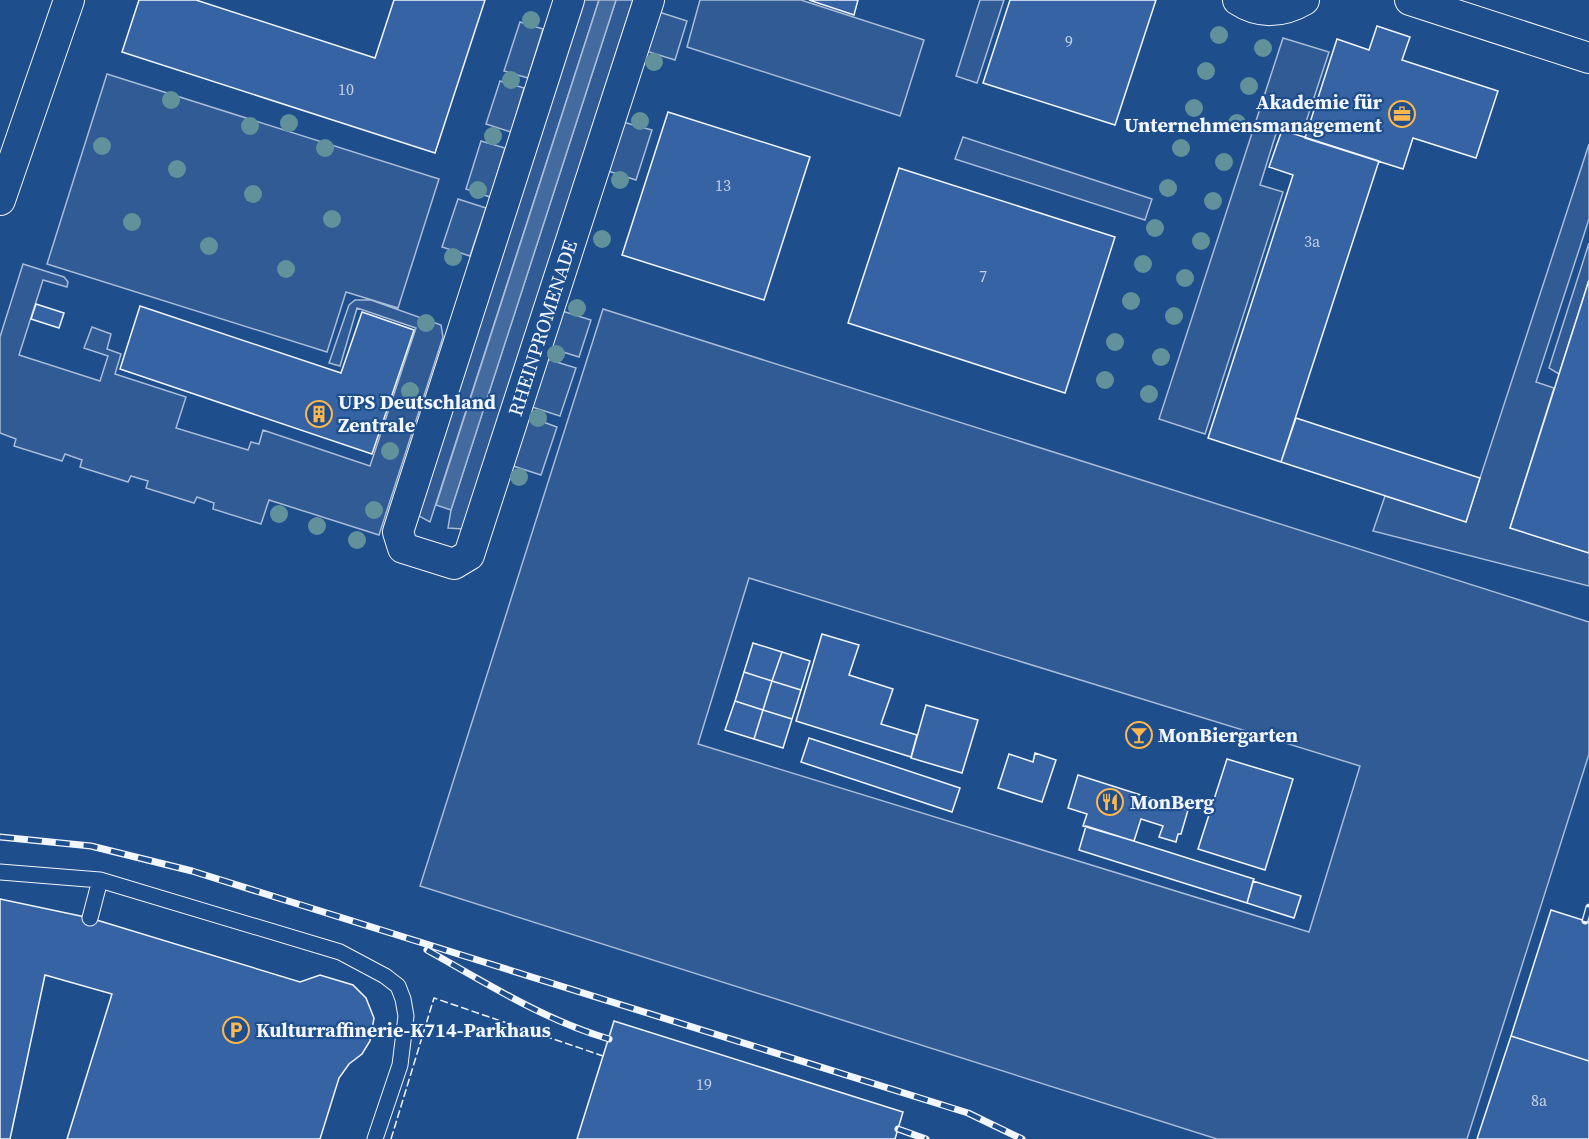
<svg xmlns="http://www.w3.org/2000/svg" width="1589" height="1139" viewBox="0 0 1589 1139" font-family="'Source Serif 4',serif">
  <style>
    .built { fill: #305b95; stroke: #a8bbd7; stroke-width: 1.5; fill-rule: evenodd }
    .water { fill: #446ba0; stroke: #a8bbd7; stroke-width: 1.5 }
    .building { fill: #3563a3; stroke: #f2f6ff; stroke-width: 1.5 }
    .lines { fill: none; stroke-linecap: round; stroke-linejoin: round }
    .service-casing { stroke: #f2f6ff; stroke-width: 17 }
    .minor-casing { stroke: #f2f6ff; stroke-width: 32 }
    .service { stroke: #1f4e8c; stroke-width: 15 }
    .minor { stroke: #1f4e8c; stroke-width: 30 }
    .rail-casing { stroke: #f2f6ff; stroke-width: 7 }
    .rail { stroke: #1f4e8c; stroke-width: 4.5; stroke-dasharray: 14; stroke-linecap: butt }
    .fence { stroke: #f2f6ff; stroke-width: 1.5; stroke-dasharray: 8 3; stroke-linecap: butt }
    .tree { fill: #61919a }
    .labels { text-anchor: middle; stroke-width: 4.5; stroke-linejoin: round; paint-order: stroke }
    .number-label { font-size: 16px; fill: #c3d1e8 }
    .poi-label { font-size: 20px; font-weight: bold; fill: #f2f6ff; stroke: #1f4e8c; text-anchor: start }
    .street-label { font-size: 20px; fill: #f2f6ff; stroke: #1f4e8c }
  </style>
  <rect width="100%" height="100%" fill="#1f4e8c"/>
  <!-- built -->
  <path class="built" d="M 584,0 L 599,0 L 430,522 L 417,515 Z
    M 616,0 L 633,0 L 463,529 L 448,528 L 451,510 Z
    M 700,0 L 801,0 L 924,40 L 900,116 L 687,47 Z
    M 980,0 L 1004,0 L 977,83 L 956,76 Z
    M 659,12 L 687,21 L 675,60 L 646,51 Z
    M 520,22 L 543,29 L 528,78 L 504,71 Z
    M 1283,38 L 1329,52 L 1303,131 L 1279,124 L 1260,185 L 1283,192 L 1205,434 L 1159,419 Z
    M 107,74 L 439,179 L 398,308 L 346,292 L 327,352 L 47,264 Z
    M 500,81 L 524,88 L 511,132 L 486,124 Z
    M 623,122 L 652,130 L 636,180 L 608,171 Z
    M 963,137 L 1152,199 L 1145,220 L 955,159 Z
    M 481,141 L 505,148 L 490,197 L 466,189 Z
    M 1589,144 L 1589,219 L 1536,382 L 1554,388 L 1510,528 L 1589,553 L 1589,586 L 1373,531 L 1385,496 L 1466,521 Z
    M 458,199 L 486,208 L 470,256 L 442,247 Z
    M 1589,243 L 1589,280 L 1559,374 L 1549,368 Z
    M 23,264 L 64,277 L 68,282 L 67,287 L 43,280 L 19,355 L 100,381 L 108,356 L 84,348 L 92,327 L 111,334 L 107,349 L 121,354 L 115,374 L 186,397 L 176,428 L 248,450 L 251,442 L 259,444 L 263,430 L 370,466 L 416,328 L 357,308 L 340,366 L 329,363 L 349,305 L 355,300 L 371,300 L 441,325 L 443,337 L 379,535 L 269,500 L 261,524 L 213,509 L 214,503 L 197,497 L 194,503 L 146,488 L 148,481 L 131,476 L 128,482 L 80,467 L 82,460 L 65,454 L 62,461 L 14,446 L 16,439 L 0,433 L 0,337 Z
    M 603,309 L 1589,622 L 1589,754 L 1467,1139 L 1217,1139 L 420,886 ZM 749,578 L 1360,766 L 1309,932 L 698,744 Z
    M 562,311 L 591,320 L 579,357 L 550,348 Z
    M 547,359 L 576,368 L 560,416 L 532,407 Z
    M 529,417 L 557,427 L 541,475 L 513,466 Z"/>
  <!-- water -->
  <path class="water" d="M 599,0 L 616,0 L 451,510 L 436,505 Z"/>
  <!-- building -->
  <path class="building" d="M 139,0 L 196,0 L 375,58 L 394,0 L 485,0 L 435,153 L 122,52 Z
    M 809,0 L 858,0 L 854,15 Z
    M 1010,0 L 1156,0 L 1115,125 L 983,83 Z
    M 1377,26 L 1410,37 L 1402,60 L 1498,91 L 1476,158 L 1413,138 L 1403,169 L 1305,138 L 1337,39 L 1369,50 Z
    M 668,112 L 810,157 L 764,300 L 622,255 Z
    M 1282,130 L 1379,161 L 1281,462 L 1208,438 L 1293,175 L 1269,167 Z
    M 899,168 L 1115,237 L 1065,393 L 848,323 Z
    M 1589,280 L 1589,553 L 1510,528 Z
    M 36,304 L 64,313 L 59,328 L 31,319 Z
    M 140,306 L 341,373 L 362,312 L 414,330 L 372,454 L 120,369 Z
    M 1296,418 L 1480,478 L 1466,522 L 1281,462 Z
    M 822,634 L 859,645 L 849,675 L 893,689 L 881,724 L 917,735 L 911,757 L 796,721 Z
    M 753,643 L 782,652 L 772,681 L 744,672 Z
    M 782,652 L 810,661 L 801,690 L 772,681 Z
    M 744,672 L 772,681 L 763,710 L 735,701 Z
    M 772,681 L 801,690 L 792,719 L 763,710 Z
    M 735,701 L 763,710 L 754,739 L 725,730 Z
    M 926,705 L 978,720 L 962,773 L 911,758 Z
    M 763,710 L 792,719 L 783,748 L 754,739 Z
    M 809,738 L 960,788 L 952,812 L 801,762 Z
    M 1035,753 L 1056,760 L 1042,802 L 998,788 L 1009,754 L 1033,762 Z
    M 1227,759 L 1293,779 L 1265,870 L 1198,849 Z
    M 1078,775 L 1188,810 L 1181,834 L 1178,834 L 1176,842 L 1159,837 L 1163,826 L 1141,819 L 1134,841 L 1083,826 L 1087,814 L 1068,808 Z
    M 1086,826 L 1254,879 L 1247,903 L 1079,850 Z
    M 1253,881 L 1301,896 L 1294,918 L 1247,903 Z
    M 0,899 L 90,918 L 300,982 L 320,975 L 353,985 L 366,998 L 374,1018 L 370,1041 L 362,1054 L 349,1064 L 339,1078 L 320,1139 L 67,1139 L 112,994 L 45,975 L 10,1139 L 0,1139 Z
    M 1551,910 L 1589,922 L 1589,1061 L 1511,1036 Z
    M 614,1021 L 903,1112 L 895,1139 L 577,1139 Z
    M 1511,1036 L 1589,1061 L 1589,1139 L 1477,1139 Z"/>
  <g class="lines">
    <defs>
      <path id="service" d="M 0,872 L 100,880 L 340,952 L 385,976 L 398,986 L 403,999 L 406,1016 L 400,1065 L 375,1139
        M 90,918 L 100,880"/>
      <g id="minor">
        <path id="s1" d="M 569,0 L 398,532 L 403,548 L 454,564 L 469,555 L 649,0"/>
        <path d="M 1238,0 C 1259,14 1282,13 1304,0"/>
        <path d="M 1410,0 L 1589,58"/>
        <path d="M 0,200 L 69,0"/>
      </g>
    </defs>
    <!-- service casing -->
    <use href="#service" class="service-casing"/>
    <!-- minor casing -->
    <use href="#minor" class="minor-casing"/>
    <!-- service -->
    <use href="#service" class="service"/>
    <!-- minor -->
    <use href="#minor" class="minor"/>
    <defs>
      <path id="rail" d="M 0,837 L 91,846 L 192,871 L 968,1113 L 1022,1139
        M 1585,921 L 1589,907
        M 427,950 C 486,983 544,1020 609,1039
        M 898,1129 L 926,1139"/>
    </defs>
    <!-- rail casing -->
    <use href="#rail" class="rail-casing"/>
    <!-- rail -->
    <use href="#rail" class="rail"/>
    <!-- fence -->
    <path class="fence" d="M 391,1139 L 434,998 L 603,1056"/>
  </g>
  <!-- trees -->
  <g class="tree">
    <circle cx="531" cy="20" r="9"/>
    <circle cx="1219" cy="35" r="9"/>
    <circle cx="1263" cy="48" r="9"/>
    <circle cx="654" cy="62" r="9"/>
    <circle cx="1206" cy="71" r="9"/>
    <circle cx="511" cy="80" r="9"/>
    <circle cx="1249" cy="86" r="9"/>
    <circle cx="171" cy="100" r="9"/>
    <circle cx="1194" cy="108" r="9"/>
    <circle cx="640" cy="121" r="9"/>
    <circle cx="289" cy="123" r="9"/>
    <circle cx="1237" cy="123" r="9"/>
    <circle cx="250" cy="126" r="9"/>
    <circle cx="493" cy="136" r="9"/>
    <circle cx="102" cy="146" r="9"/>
    <circle cx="325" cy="148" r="9"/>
    <circle cx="1181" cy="148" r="9"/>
    <circle cx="1224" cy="162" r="9"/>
    <circle cx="177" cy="169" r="9"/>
    <circle cx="620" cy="180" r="9"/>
    <circle cx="1168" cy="188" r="9"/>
    <circle cx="478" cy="190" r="9"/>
    <circle cx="253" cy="194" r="9"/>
    <circle cx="1213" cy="201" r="9"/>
    <circle cx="332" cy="219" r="9"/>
    <circle cx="132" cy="222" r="9"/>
    <circle cx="1155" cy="228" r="9"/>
    <circle cx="602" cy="239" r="9"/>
    <circle cx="1201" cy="241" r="9"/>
    <circle cx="209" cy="246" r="9"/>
    <circle cx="453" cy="257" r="9"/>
    <circle cx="1143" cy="264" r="9"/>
    <circle cx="286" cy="269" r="9"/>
    <circle cx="1185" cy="278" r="9"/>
    <circle cx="1131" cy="301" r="9"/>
    <circle cx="577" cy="308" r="9"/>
    <circle cx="1174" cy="316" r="9"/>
    <circle cx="426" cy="323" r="9"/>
    <circle cx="1115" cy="342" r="9"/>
    <circle cx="556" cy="354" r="9"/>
    <circle cx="1161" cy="357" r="9"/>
    <circle cx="1105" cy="380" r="9"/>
    <circle cx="410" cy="391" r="9"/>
    <circle cx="1149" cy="394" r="9"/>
    <circle cx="538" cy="418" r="9"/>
    <circle cx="390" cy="451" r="9"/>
    <circle cx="519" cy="477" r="9"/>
    <circle cx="374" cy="510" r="9"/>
    <circle cx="279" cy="514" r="9"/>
    <circle cx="317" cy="526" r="9"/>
    <circle cx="357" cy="540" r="9"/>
  </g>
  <!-- icons -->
  <defs>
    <symbol id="office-ring" viewBox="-11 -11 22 22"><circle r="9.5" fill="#1f4e8c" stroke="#ffb74d" stroke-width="1.5"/><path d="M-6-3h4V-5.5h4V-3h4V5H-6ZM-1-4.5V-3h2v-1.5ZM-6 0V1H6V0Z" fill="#ffb74d"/></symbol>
    <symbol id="building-ring" viewBox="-11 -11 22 22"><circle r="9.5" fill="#1f4e8c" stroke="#ffb74d" stroke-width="1.5"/><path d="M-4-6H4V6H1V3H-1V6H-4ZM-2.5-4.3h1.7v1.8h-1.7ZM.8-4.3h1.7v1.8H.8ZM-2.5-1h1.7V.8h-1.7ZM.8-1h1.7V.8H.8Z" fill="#ffb74d"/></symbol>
    <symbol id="bar-ring" viewBox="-11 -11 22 22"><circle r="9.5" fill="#1f4e8c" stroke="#ffb74d" stroke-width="1.5"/><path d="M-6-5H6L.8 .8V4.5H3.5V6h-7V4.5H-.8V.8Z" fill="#ffb74d"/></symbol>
    <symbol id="restaurant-ring" viewBox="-11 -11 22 22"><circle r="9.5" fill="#1f4e8c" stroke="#ffb74d" stroke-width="1.5"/><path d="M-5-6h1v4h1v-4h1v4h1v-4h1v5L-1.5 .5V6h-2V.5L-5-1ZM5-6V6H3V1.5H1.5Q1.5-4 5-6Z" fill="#ffb74d"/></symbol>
    <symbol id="parking-ring" viewBox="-11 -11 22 22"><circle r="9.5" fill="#1f4e8c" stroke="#ffb74d" stroke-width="1.5"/><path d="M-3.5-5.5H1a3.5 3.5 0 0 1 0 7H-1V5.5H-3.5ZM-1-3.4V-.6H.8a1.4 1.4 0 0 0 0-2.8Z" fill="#ffb74d"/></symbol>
  </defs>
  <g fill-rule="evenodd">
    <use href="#office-ring" x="1387" y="99" width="30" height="30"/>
    <use href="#building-ring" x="304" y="399" width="30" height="30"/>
    <use href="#bar-ring" x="1124" y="720" width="30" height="30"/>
    <use href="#restaurant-ring" x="1095" y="787" width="30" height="30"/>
    <use href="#parking-ring" x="221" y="1015" width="30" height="30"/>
  </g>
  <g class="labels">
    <!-- number labels -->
    <g class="number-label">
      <text x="1069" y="47">9</text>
      <text x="346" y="95">10</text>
      <text x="723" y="191">13</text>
      <text x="1312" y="247">3a</text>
      <text x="983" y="282">7</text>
      <text x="704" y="1090">19</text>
      <text x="1539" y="1106">8a</text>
    </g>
    <!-- poi labels -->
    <g class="poi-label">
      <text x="1382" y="109" text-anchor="end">Akademie für<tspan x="1382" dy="23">Unternehmensmanagement</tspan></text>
      <text x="338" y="409">UPS Deutschland<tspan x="338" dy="23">Zentrale</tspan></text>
      <text x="1158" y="742">MonBiergarten</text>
      <text x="1130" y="809">MonBerg</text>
      <text x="256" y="1037">Kulturraffinerie-K714-Parkhaus</text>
    </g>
    <!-- street labels -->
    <g class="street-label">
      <text dy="7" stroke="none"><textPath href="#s1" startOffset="885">RHEINPROMENADE</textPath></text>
    </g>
  </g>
</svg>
